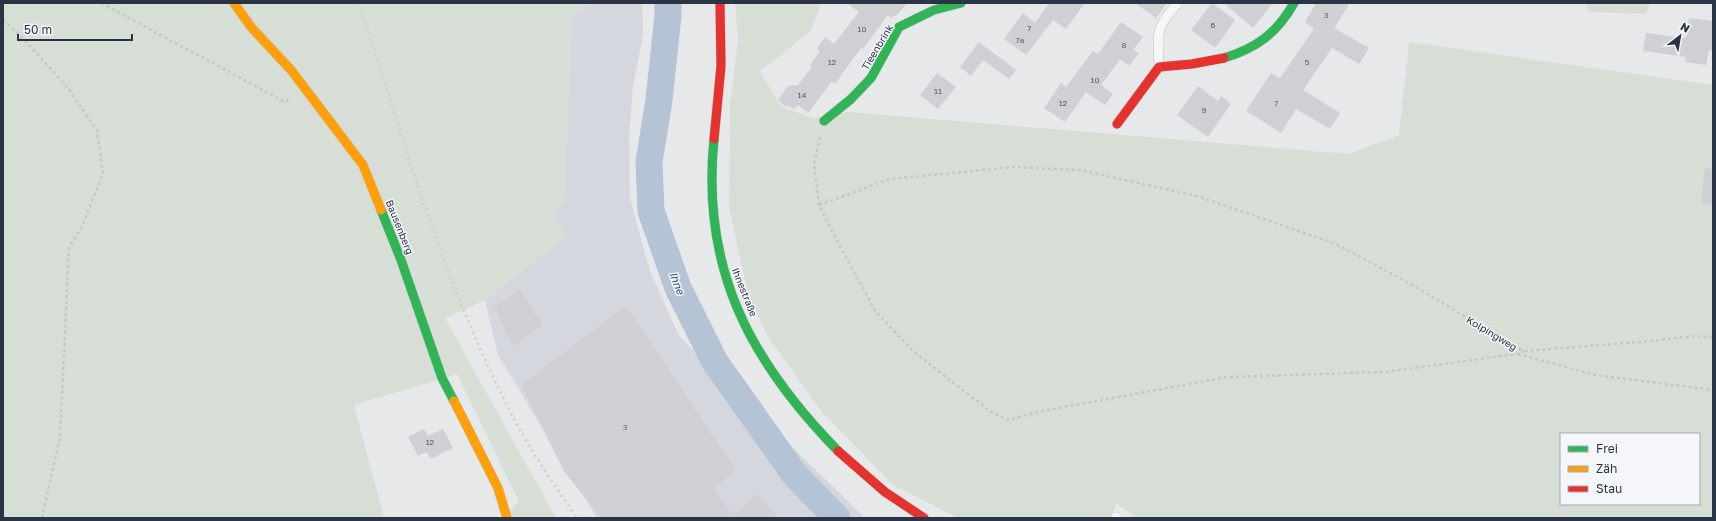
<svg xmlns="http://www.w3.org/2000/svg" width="1716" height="521" viewBox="0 0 1716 521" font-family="'Golos Text',sans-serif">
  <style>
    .built { fill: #d4d7dd }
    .green { fill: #d6ded6; fill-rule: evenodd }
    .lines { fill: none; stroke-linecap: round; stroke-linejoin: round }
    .river { stroke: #b4c4d5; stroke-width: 27 }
    .building { fill: #ced0d3 }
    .lane-casing { stroke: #c4c6c8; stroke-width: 10 }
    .fast-casing { stroke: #c4c6c8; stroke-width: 10 }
    .slow-casing { stroke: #c4c6c8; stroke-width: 10 }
    .jam-casing { stroke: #c4c6c8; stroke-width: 10 }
    .path { stroke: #c5c6ca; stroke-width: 2.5; stroke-dasharray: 3 3; stroke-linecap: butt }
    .lane { stroke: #f5f6f7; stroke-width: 9 }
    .fast { stroke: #30b455; stroke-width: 9 }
    .slow { stroke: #ff9f0a; stroke-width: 9 }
    .jam { stroke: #e5322d; stroke-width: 9 }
    .rail { stroke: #cecfd2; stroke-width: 3; stroke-dasharray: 2 4; stroke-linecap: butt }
    .labels { text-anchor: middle; stroke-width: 3; stroke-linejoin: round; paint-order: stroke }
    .number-label { font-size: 8px; fill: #545c69 }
    .street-label { font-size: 10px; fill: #2b3445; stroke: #f4f6f9 }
    .water-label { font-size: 11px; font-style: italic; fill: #34527a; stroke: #f4f6f9 }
  </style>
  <rect width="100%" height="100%" fill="#e6e8ea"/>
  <!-- built -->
  <path class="built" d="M 592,3 L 642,3 L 643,35 L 633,86 L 629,135 L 630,199 L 650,271 L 679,336 L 865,518 L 597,518 L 498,355 L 485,300 L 567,235 L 554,219 L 564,197 L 572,14 Z"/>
  <!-- green -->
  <path class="green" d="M 3,3 L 592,3 L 572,14 L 564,198 L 554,219 L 567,235 L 485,300 L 445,318 L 556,518 L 504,518 L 519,501 L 457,374 L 354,405 L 384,518 L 3,518 Z
    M 735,3 L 821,3 L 811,31 L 760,71 L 781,107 L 813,118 L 848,112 L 1349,154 L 1399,135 L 1409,42 L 1713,85 L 1713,518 L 1138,518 L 1116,504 L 1111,518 L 958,518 L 893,485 L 822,412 L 767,335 L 749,298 L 729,208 L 730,107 L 738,40 ZM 1561,434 L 1699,434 L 1699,504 L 1561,504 Z
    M 1586,3 L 1650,3 L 1646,14 L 1589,12 Z"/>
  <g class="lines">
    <!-- river -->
    <path class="river" d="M 668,3 L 668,15 L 659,100 L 649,162 L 651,211 L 678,288 L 715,362 L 795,475 L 837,518"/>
  </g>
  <!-- building -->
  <path class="building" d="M 847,3 L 907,3 L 899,13 L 891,18 L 888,15 L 863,49 L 861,48 L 835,84 L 832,81 L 808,113 L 798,105 L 794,109 L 788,105 L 786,107 L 778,100 L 788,86 L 798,85 L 812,67 L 810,65 L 820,51 L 817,49 L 825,37 L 834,44 L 859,12 Z
    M 1049,3 L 1085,3 L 1066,29 L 1053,20 L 1026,55 L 1004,39 L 1023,13 L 1035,23 Z
    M 1135,3 L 1167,3 L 1156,18 Z
    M 1212,3 L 1235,20 L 1216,47 L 1214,47 L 1191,30 Z
    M 1224,3 L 1273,3 L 1253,28 Z
    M 1316,3 L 1350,3 L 1334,28 L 1369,48 L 1359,64 L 1332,48 L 1303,90 L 1340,113 L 1330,129 L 1296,109 L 1281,133 L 1246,111 L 1271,73 L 1280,78 L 1314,29 L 1305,22 Z
    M 1689,18 L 1713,21 L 1713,51 L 1709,50 L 1706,65 L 1685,62 L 1686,57 L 1643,51 L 1646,33 L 1686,38 Z
    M 1121,22 L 1143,37 L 1133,50 L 1139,53 L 1129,66 L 1120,59 L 1101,85 L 1113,94 L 1105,105 L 1086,92 L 1065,122 L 1044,108 L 1061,83 L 1066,87 L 1093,51 L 1098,54 Z
    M 979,42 L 1016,70 L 1009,79 L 983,60 L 971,76 L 960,67 Z
    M 937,73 L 956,87 L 938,109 L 920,95 Z
    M 1198,86 L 1218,101 L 1221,96 L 1231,104 L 1208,137 L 1177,115 Z
    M 1705,168 L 1713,169 L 1713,205 L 1701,203 Z
    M 520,290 L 543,325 L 513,346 L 494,307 Z
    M 626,306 L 736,470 L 713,489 L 733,515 L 758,494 L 778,518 L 601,518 L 564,471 L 521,385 Z
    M 424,429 L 428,436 L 443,429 L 453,448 L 433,458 L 430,458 L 427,452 L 418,456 L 408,437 Z"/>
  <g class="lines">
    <defs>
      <path id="lane" d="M 1159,67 C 1158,34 1154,29 1178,3
        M 1116,517 L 1117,518"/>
      <path id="fast" d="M 1224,58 C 1257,48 1277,33 1294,3
        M 824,121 L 851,99 L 871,78 L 899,27 L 934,10 L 961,3
        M 714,139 C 701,268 749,360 838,451
        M 381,210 L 401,260 L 442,378 L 454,401"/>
      <path id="slow" d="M 234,3 L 251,27 L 291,70 L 363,165 L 381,210
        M 454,401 L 498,488 L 507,518"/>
      <path id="jam" d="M 1117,124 L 1159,67 L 1192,64 L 1224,58
        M 714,139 L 721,66 L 720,3
        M 838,451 L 885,492 L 924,518"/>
    </defs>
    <!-- lane casing -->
    <use href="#lane" class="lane-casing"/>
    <!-- fast casing -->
    <use href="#fast" class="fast-casing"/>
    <!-- slow casing -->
    <use href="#slow" class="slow-casing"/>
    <!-- jam casing -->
    <use href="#jam" class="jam-casing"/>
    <!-- path -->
    <path class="path" d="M 101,3 L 285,102 L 291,99
      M 1667,3 L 1669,3
      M 3,20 L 18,33 L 68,88 L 97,131 L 103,174 L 82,226 L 69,248 L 60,437 L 42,518
      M 820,137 L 814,163 L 819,205 L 844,254 L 876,312 L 913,351 L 991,412 L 1007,420 L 1042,411 L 1227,377 L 1384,372 L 1517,354 L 1523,351
      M 819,205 L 890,179 L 1014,167 L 1080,170 L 1197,196 L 1336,244 L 1409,283 L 1523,351 L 1640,342 L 1695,336 L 1713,337
      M 1518,354 L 1595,375 L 1713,390"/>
    <!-- lane -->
    <use href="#lane" class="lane"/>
    <!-- fast -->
    <use href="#fast" class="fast"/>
    <!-- slow -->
    <use href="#slow" class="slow"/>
    <!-- jam -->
    <use href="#jam" class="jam"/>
    <!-- rail -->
    <path class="rail" d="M 359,3 C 406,148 448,298 521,432 C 538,462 558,490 577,518"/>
  </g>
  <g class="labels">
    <!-- number labels -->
    <g class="number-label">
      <text x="1326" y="18">3</text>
      <text x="1213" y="28">6</text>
      <text x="1029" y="31">7</text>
      <text x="862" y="32">10</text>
      <text x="1020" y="43">7a</text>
      <text x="1124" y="48">8</text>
      <text x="832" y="65">12</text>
      <text x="1307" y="65">5</text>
      <text x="1095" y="83">10</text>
      <text x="938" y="94">11</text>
      <text x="802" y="98">14</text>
      <text x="1063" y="106">12</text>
      <text x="1276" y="106">7</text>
      <text x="1204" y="113">9</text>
      <text x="625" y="430">3</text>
      <text x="430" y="445">12</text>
    </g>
    <!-- street labels -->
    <g class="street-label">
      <text transform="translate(877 47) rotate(-59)" y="4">Tieenbrink</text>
      <text transform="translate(400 227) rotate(68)" y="4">Bausenberg</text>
      <text transform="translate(745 292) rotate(68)" y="4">Ihnestraße</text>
      <text transform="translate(1492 333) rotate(31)" y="4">Kolpingweg</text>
    </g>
    <!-- water labels -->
    <g class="water-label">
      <text transform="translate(677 283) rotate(68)" y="4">Ihne</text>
    </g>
  </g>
  <!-- border -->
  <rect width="1716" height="521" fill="none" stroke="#2b3445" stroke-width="8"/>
  <!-- legend -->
  <rect x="1560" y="433" width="140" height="72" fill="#f4f6f9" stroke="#a4a8b1"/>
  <rect x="1568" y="446" width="20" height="6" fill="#30b455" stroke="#a4a8b1"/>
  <text x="1596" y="453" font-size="12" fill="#2b3445">Frei</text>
  <rect x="1568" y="466" width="20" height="6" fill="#ff9f0a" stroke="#a4a8b1"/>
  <text x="1596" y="473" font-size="12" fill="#2b3445">Zäh</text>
  <rect x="1568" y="486" width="20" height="6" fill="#e5322d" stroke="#a4a8b1"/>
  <text x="1596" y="493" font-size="12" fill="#2b3445">Stau</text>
  <!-- north arrow -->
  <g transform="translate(1680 36) rotate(31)" stroke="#f4f6f9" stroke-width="3" paint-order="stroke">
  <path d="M0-3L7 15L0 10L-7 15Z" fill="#2b3445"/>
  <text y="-6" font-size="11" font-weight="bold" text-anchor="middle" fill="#2b3445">N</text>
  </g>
  <!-- scale -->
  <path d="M18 34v6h114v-6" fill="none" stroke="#2b3445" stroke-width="2"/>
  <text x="24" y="34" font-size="12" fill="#2b3445" stroke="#f4f6f9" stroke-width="3" paint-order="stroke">50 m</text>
</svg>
